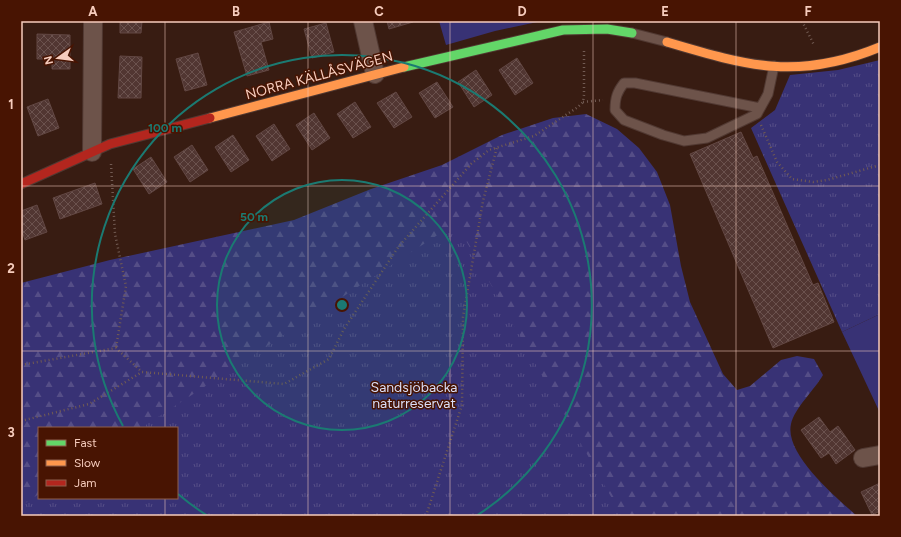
<svg xmlns="http://www.w3.org/2000/svg" width="901" height="537" viewBox="0 0 901 537" font-family="Figtree,sans-serif">
  <style>
    .grass { fill: #383275 }
    .forest { fill: url(#forest-firs); fill-rule: evenodd }
    .park { fill: url(#park-tufts) }
    .building { fill: url(#building-cross-hatch); stroke: #624743 }
    .lines { fill: none; stroke-linecap: round; stroke-linejoin: round }
    .lane-casing { stroke: #513932; stroke-width: 11 }
    .street-casing { stroke: #513932; stroke-width: 20 }
    .fast-casing { stroke: #513932; stroke-width: 11 }
    .slow-casing { stroke: #513932; stroke-width: 11 }
    .jam-casing { stroke: #513932; stroke-width: 11 }
    .path { stroke: #725b53; stroke-width: 2.5; stroke-dasharray: 1 3; stroke-linecap: butt }
    .lane { stroke: #6d534a; stroke-width: 9 }
    .street { stroke: #6d534a; stroke-width: 18 }
    .fast { stroke: #63d668; stroke-width: 9 }
    .slow { stroke: #ff974d; stroke-width: 9 }
    .jam { stroke: #b3261e; stroke-width: 9 }
    .grid { fill: none; stroke: #f6ccbd; stroke-width: 1; stroke-opacity: 0.55 }
    .ring { fill: none; stroke: #1b7a72; stroke-width: 2 }
    .labels { text-anchor: middle; stroke-width: 3; stroke-linejoin: round; paint-order: stroke }
    .street-label { font-size: 14px; fill: #f6ccbd; stroke: #481402 }
    .park-label { font-size: 14px; fill: #dadef8; stroke: #481402 }
    .centre { fill: #1b7a72; stroke: #481402; stroke-width: 2 }
    .ring-label { font-size: 12px; text-anchor: middle; font-weight: bold; fill: #1b7a72; stroke: #481402; stroke-width: 3; stroke-linejoin: round; paint-order: stroke }
    .neatline { fill: none; stroke: #f6ccbd; stroke-width: 1.5 }
    .grid-label { font-size: 13px; text-anchor: middle; font-weight: bold; fill: #f6ccbd }
  </style>
  <defs>
    <pattern id="forest-firs" width="22" height="20" patternUnits="userSpaceOnUse"><rect width="22" height="20" fill="#383275"/><path d="M5 1l3.5 6h-7zM16 11l3.5 6h-7z" fill="#554e87"/></pattern>
    <pattern id="park-tufts" width="24" height="20" patternUnits="userSpaceOnUse"><rect width="24" height="20" fill="#383275"/><path d="M3 7l-1-3M5 7V3M7 7l1-3M15 17l-1-3M17 17v-4M19 17l1-3" fill="none" stroke="#554e87"/></pattern>
    <pattern id="building-cross-hatch" width="8" height="8" patternUnits="userSpaceOnUse"><rect width="8" height="8" fill="#513632"/><path d="M0 0l8 8M0 8l8-8" fill="none" stroke="#6b524e"/></pattern>
  </defs>
  <rect width="100%" height="100%" fill="#381c12"/>
  <!-- grass -->
  <path class="grass" d="M 439,21 L 542,21 L 495,31 L 446,45 Z
    M 880,314 L 880,413 L 842,332 Z"/>
  <!-- forest -->
  <path class="forest" d="M 586,114 L 617,129 L 639,148 L 657,172 L 670,205 L 681,266 L 690,302 L 723,374 L 737,390 L 750,386 L 781,360 L 797,356 L 814,359 L 823,375 C 815,389 794,409 791,424 C 784,454 837,498 857,516 L 21,516 L 21,283 L 110,260 L 294,220 L 371,189 L 442,165 L 502,135 L 553,118 ZM 39,428 L 177,428 L 177,498 L 39,498 Z"/>
  <!-- park -->
  <path class="park" d="M 880,60 L 880,314 L 842,332 L 751,128 L 775,110 L 790,75 L 838,70 Z
    M 456,223 L 622,516 L 21,516 L 21,506 L 39,494 L 39,498 L 177,498 L 177,428 L 141,428 Z"/>
  <!-- building -->
  <path class="building" d="M 120,21 L 142,21 L 141,33 L 120,33 Z
    M 387,21 L 413,21 L 413,22 L 389,29 Z
    M 269,22 L 273,39 L 261,42 L 269,70 L 247,76 L 234,32 Z
    M 326,23 L 334,52 L 312,58 L 304,29 Z
    M 37,34 L 70,35 L 70,69 L 52,69 L 52,59 L 37,59 Z
    M 198,53 L 207,85 L 185,91 L 176,59 Z
    M 120,56 L 142,57 L 141,98 L 118,98 Z
    M 517,58 L 533,83 L 515,95 L 499,70 Z
    M 476,70 L 492,95 L 474,107 L 458,82 Z
    M 437,82 L 453,107 L 435,118 L 419,93 Z
    M 396,92 L 412,117 L 394,128 L 377,103 Z
    M 48,99 L 59,128 L 38,136 L 27,107 Z
    M 355,102 L 371,127 L 353,138 L 337,114 Z
    M 314,113 L 330,138 L 312,150 L 296,125 Z
    M 274,124 L 290,149 L 272,161 L 256,136 Z
    M 741,132 L 753,158 L 757,156 L 813,285 L 818,283 L 834,322 L 773,348 L 690,154 Z
    M 233,135 L 249,160 L 231,172 L 215,147 Z
    M 192,145 L 208,170 L 190,182 L 174,157 Z
    M 151,157 L 167,182 L 149,194 L 133,169 Z
    M 95,183 L 102,204 L 60,219 L 53,198 Z
    M 37,205 L 47,232 L 25,240 L 23,234 L 21,235 L 21,211 Z
    M 819,417 L 830,432 L 838,426 L 855,450 L 836,464 L 829,453 L 821,458 L 801,430 Z
    M 880,483 L 880,511 L 872,515 L 861,492 Z"/>
  <g class="lines">
    <defs>
      <path id="lane" d="M 632,33 L 667,42
        M 760,108 L 635,83 L 624,83 C 617,92 615,98 615,110 L 624,120 L 663,135 L 684,141 L 707,138 L 757,114 L 768,94 L 774,66"/>
      <path id="street" d="M 363,21 L 375,74
        M 92,152 L 93,21
        M 863,458 L 880,455"/>
      <path id="fast" d="M 404,67 L 563,30 L 607,29 L 632,33"/>
      <path id="slow" d="M 667,42 C 748,66 798,81 880,47
        M 210,118 L 404,67"/>
      <path id="jam" d="M 21,184 L 110,144 L 210,118"/>
    </defs>
    <!-- lane casing -->
    <use href="#lane" class="lane-casing"/>
    <!-- street casing -->
    <use href="#street" class="street-casing"/>
    <!-- fast casing -->
    <use href="#fast" class="fast-casing"/>
    <!-- slow casing -->
    <use href="#slow" class="slow-casing"/>
    <!-- jam casing -->
    <use href="#jam" class="jam-casing"/>
    <!-- path -->
    <path class="path" d="M 802,21 L 814,45
      M 583,102 L 603,100
      M 761,125 L 777,162 L 792,179 L 813,182 L 827,180 L 880,165
      M 111,164 L 115,234 L 126,286 L 116,348
      M 21,365 L 116,348 L 142,372 L 284,384 L 329,359 L 344,329 L 399,246 L 471,164 L 489,150 L 534,136 L 578,107 L 583,102 L 584,95 L 584,49
      M 21,421 L 89,404 L 142,372
      M 426,516 L 462,405 L 463,317 L 483,201 L 497,147"/>
    <!-- lane -->
    <use href="#lane" class="lane"/>
    <!-- street -->
    <use href="#street" class="street"/>
    <!-- fast -->
    <use href="#fast" class="fast"/>
    <!-- slow -->
    <use href="#slow" class="slow"/>
    <!-- jam -->
    <use href="#jam" class="jam"/>
  </g>
  <!-- grid -->
  <path class="grid" d="M 165,21 L 165,428M 308,21 L 308,516M 450,21 L 450,516M 593,21 L 593,516M 736,21 L 736,516M 21,186 L 880,186M 21,351 L 880,351M 165,498 L 165,516"/>
  <!-- distance rings -->
  <circle cx="342" cy="305" r="125" fill="#1b7a72" fill-opacity=".12"/>
  <g class="ring">
    <circle cx="342" cy="305" r="125"/>
    <path d="M208 516A250 250 0 0 1 178 494M123 426A250 250 0 1 1 476 516"/>
  </g>
  <g class="labels">
    <!-- street labels -->
    <g class="street-label">
      <text transform="translate(319 75) rotate(-15)" y="5">NORRA KÄLLÅSVÄGEN</text>
    </g>
    <!-- park labels -->
    <g class="park-label">
      <text x="414" y="392">Sandsjöbacka<tspan x="414" dy="16">naturreservat</tspan></text>
    </g>
  </g>
  <circle cx="342" cy="305" r="6" class="centre"/>
  <g class="ring-label">
    <text x="165" y="132">100 m</text>
    <text x="254" y="221">50 m</text>
  </g>
  <!-- border -->
  <rect width="901" height="537" fill="none" stroke="#481402" stroke-width="44"/>
  <!-- legend -->
  <rect x="38" y="427" width="140" height="72" fill="#481402" stroke="#8e5e4d"/>
  <rect x="46" y="440" width="20" height="6" fill="#63d668" stroke="#8e5e4d"/>
  <text x="74" y="447" font-size="12" fill="#f6ccbd">Fast</text>
  <rect x="46" y="460" width="20" height="6" fill="#ff974d" stroke="#8e5e4d"/>
  <text x="74" y="467" font-size="12" fill="#f6ccbd">Slow</text>
  <rect x="46" y="480" width="20" height="6" fill="#b3261e" stroke="#8e5e4d"/>
  <text x="74" y="487" font-size="12" fill="#f6ccbd">Jam</text>
  <!-- north arrow -->
  <g transform="translate(58 58) rotate(256)" stroke="#481402" stroke-width="3" paint-order="stroke">
  <path d="M0-3L7 15L0 10L-7 15Z" fill="#f6ccbd"/>
  <text y="-6" font-size="11" font-weight="bold" text-anchor="middle" fill="#f6ccbd">N</text>
  </g>
  <rect x="22" y="22" width="857" height="493" class="neatline"/>
  <g class="grid-label">
    <text x="93" y="16">A</text>
    <text x="236" y="16">B</text>
    <text x="379" y="16">C</text>
    <text x="522" y="16">D</text>
    <text x="665" y="16">E</text>
    <text x="808" y="16">F</text>
    <text x="11" y="109">1</text>
    <text x="11" y="273">2</text>
    <text x="11" y="437">3</text>
  </g>
</svg>
